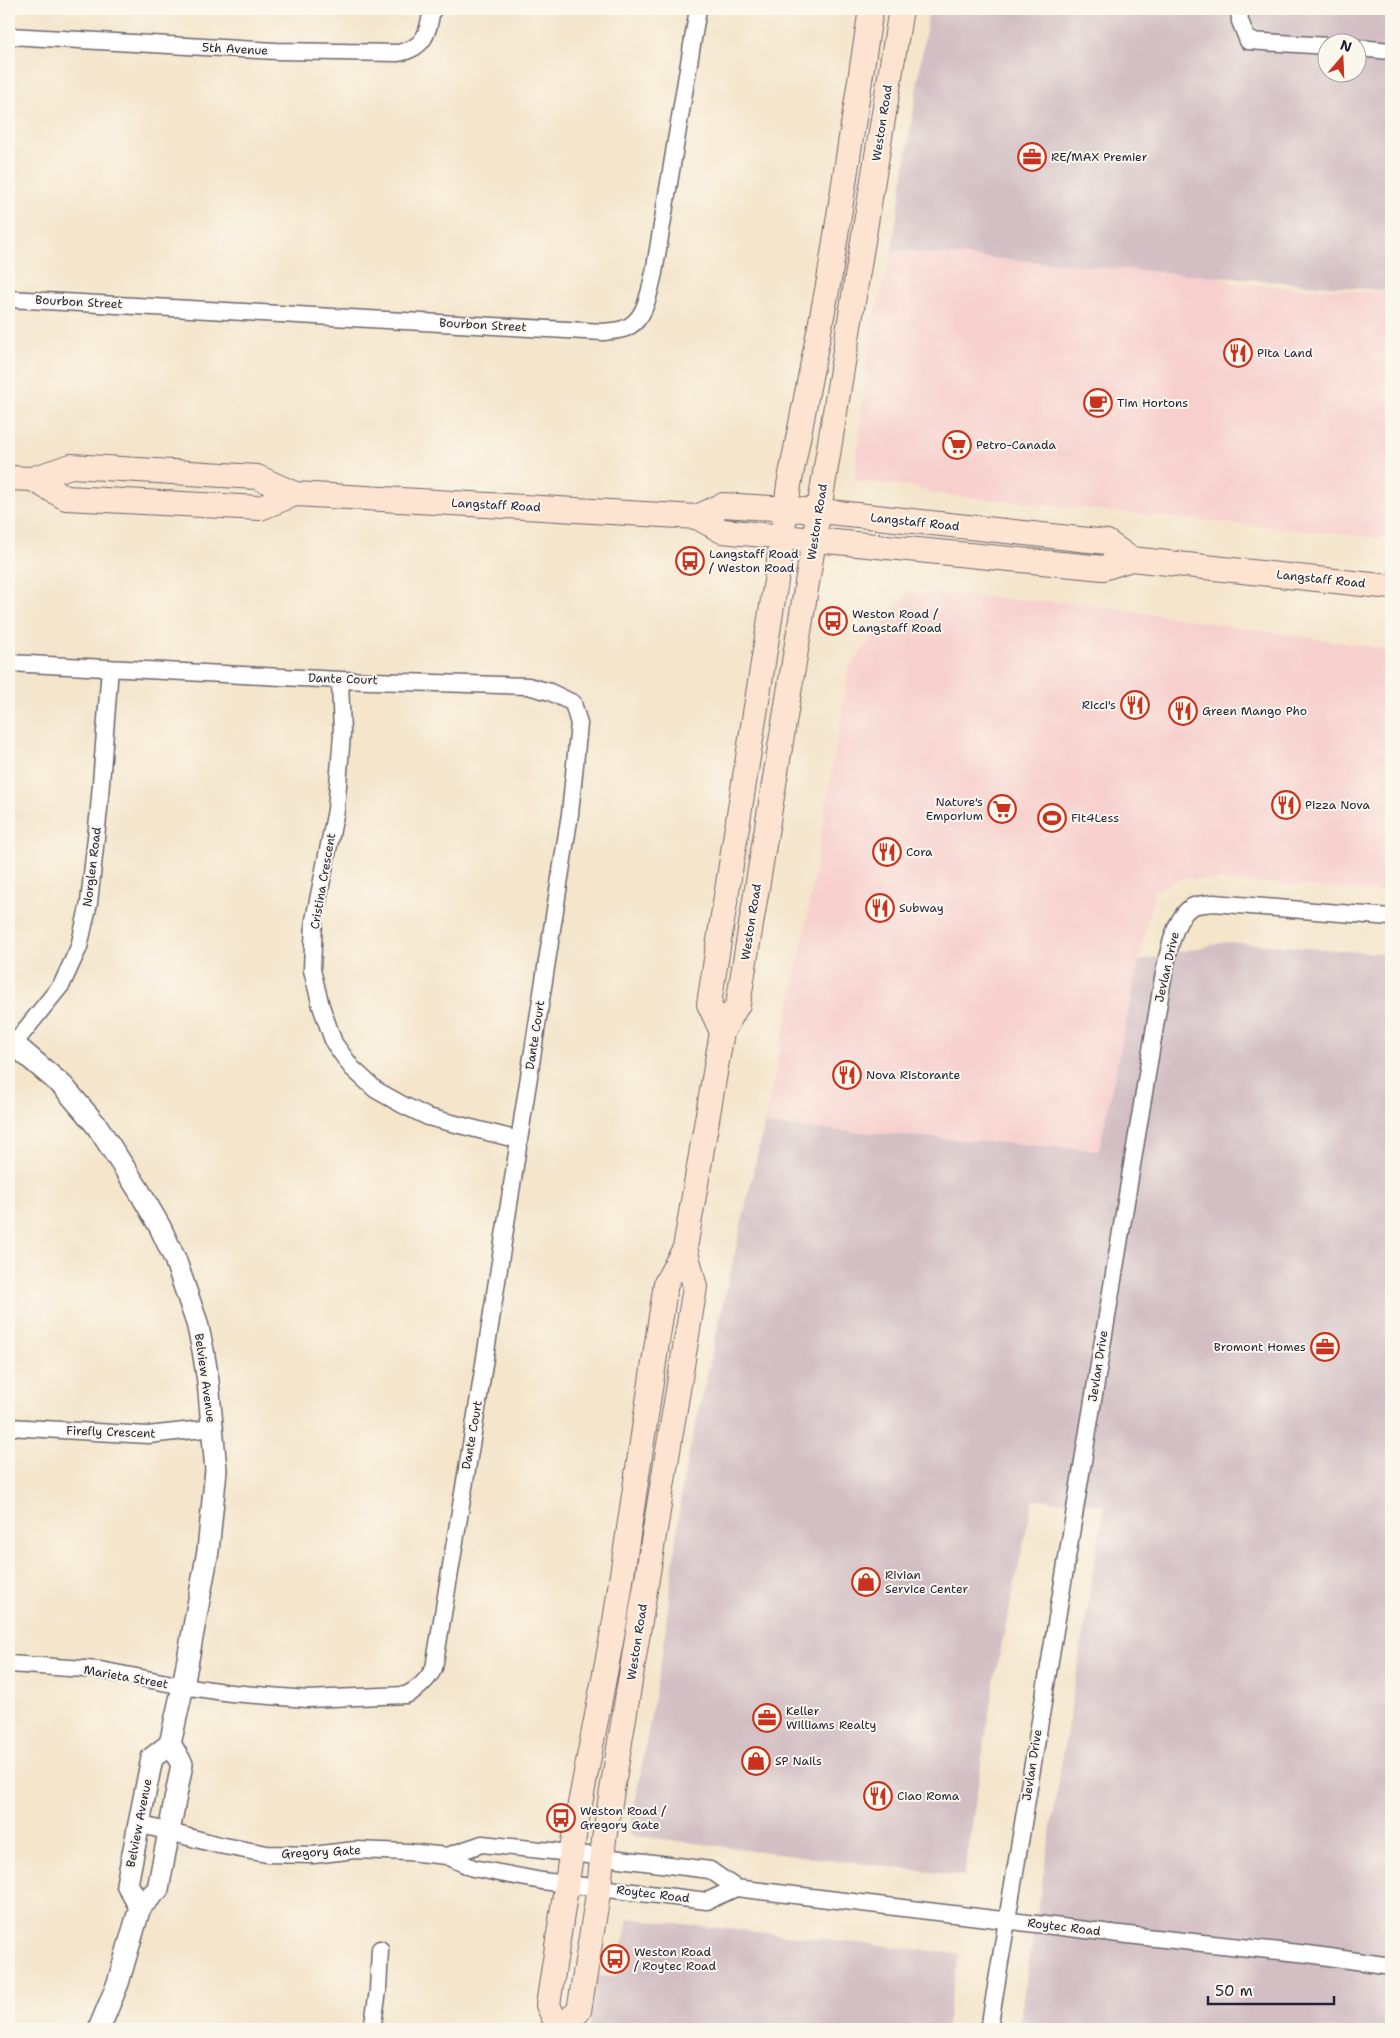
<svg xmlns="http://www.w3.org/2000/svg" width="1400" height="2038" viewBox="0 0 1400 2038" font-family="'Shantell Sans',sans-serif">
  <style>
    .built { fill: #f7d0cd }
    .industrial { fill: #d2bec3; fill-rule: evenodd }
    .lines { fill: none; stroke-linecap: round; stroke-linejoin: round }
    .minor-casing { stroke: #6c666d; stroke-width: 19 }
    .tertiary-casing { stroke: #6c666d; stroke-width: 24 }
    .secondary-casing { stroke: #6c666d; stroke-width: 26 }
    .minor { stroke: #fff; stroke-width: 16 }
    .tertiary { stroke: #fff; stroke-width: 21 }
    .secondary { stroke: #fde4d1; stroke-width: 24 }
    .labels { text-anchor: middle; stroke-width: 4; stroke-linejoin: round; paint-order: stroke }
    .street-label { font-size: 12px; fill: #22223b; stroke: #fbf7ec }
    .poi-label { font-size: 12px; fill: #22223b; stroke: #fbf7ec; text-anchor: start }
  </style>
  <rect width="100%" height="100%" fill="#fbf7ec"/>
  <filter id="ink" filterUnits="userSpaceOnUse"><feTurbulence type="fractalNoise" baseFrequency=".02" numOctaves="2"/><feDisplacementMap in="SourceGraphic" scale="10" xChannelSelector="R" yChannelSelector="G"/><feConvolveMatrix kernelMatrix="1 2 1 2 8 2 1 2 1" color-interpolation-filters="sRGB"/></filter>
  <filter id="wash" filterUnits="userSpaceOnUse"><feTurbulence type="fractalNoise" baseFrequency=".0096" numOctaves="4" result="noise"/><feDisplacementMap in="SourceGraphic" scale="20" xChannelSelector="R" yChannelSelector="G"/><feGaussianBlur stdDeviation="1.12" result="paint"/><feColorMatrix in="noise" values="0 0 0 0 0 0 0 0 0 0 0 0 0 0 0 0 0 1.4 0 .05"/><feComposite in="paint" operator="in"/></filter>
  <g filter="url(#wash)">
    <rect width="100%" height="100%" fill="#f4e5cb"/>
    <!-- built -->
    <path class="built" d="M 892,250 L 1206,273 L 1237,284 L 1391,293 L 1391,539 L 935,494 L 910,486 L 854,481 L 871,328 Z
      M 909,592 L 1093,605 L 1391,650 L 1391,892 L 1184,878 L 1154,891 L 1100,1150 L 764,1125 L 804,936 L 849,667 Z"/>
    <!-- industrial -->
    <path class="industrial" d="M 929,9 L 1391,9 L 1391,291 L 892,250 ZM 1328,42 L 1358,42 L 1358,72 L 1328,72 Z
      M 1226,942 L 1391,954 L 1391,2029 L 1018,2029 L 1104,1505 L 1033,1499 L 995,1675 L 964,1876 L 629,1835 L 663,1650 L 683,1480 L 764,1125 L 1099,1150 L 1139,961 Z
      M 628,1918 L 959,1954 L 946,2029 L 589,2029 L 597,1975 L 617,1976 Z"/>
  </g>
  <g filter="url(#ink)">
    <g class="lines">
      <defs>
        <path id="minor" d="M 1239,9 L 1240,21 L 1248,41 L 1328,46
          M 9,36 L 276,51 L 398,53 C 425,48 428,33 432,9
          M 1358,48 L 1391,51
          M 9,299 L 603,332 C 610,331 617,331 623,329 C 646,322 649,292 654,273 L 698,9
          M 9,663 L 340,680 L 528,686 L 550,692 L 573,703 L 579,724 L 570,814 L 477,1409 L 434,1668 C 427,1681 419,1689 406,1695 L 307,1699 L 231,1693 L 183,1686 L 100,1670 L 9,1664
          M 340,680 L 342,734 L 336,810 L 314,920 L 312,970 L 321,1006 L 334,1043 L 352,1068 L 376,1090 L 403,1105 L 428,1117 L 519,1140
          M 9,1050 L 62,984 L 79,947 L 89,903 L 99,809 L 110,668
          M 9,1427 L 148,1435 L 212,1428
          M 139,1824 L 219,1845 L 267,1854 L 313,1855 L 355,1850 L 408,1852 L 447,1856 L 473,1868 L 542,1881 L 707,1901 L 736,1888
          M 447,1856 L 482,1844 L 571,1853 L 710,1870 L 736,1888 L 1145,1937 L 1308,1954 L 1391,1966
          M 372,2029 L 378,1991 L 380,1949
          M 989,2029 L 1162,984 C 1166,964 1173,914 1194,906 C 1200,904 1207,904 1213,903 L 1391,917"/>
        <path id="tertiary" d="M 9,1040 L 63,1086 L 97,1126 L 138,1189 L 160,1227 L 175,1259 L 197,1323 L 203,1350 L 208,1381 L 216,1470 L 208,1551 L 183,1686 L 170,1744 L 152,1758 L 127,1884 L 140,1907
          M 99,2029 L 118,1983 L 140,1907 L 158,1889 L 182,1764 L 170,1744"/>
        <path id="secondary" d="M 9,478 L 32,479 L 71,466 L 257,477 L 295,494 L 697,517 L 722,531 L 1103,568 L 1131,559 L 1391,587
          M 32,479 L 66,498 L 260,508 L 295,494
          M 697,517 L 723,505 L 820,511 L 1107,542 L 1131,559
          M 722,1032 L 709,1004 L 778,568 L 789,485 L 829,280 L 871,9
          M 559,2028 L 579,2011 L 599,1888 L 604,1839 L 695,1287 L 685,1248
          M 559,2029 L 548,2005 L 575,1830 L 615,1621 L 666,1283 L 685,1248 L 722,1032 L 738,1004 L 901,9"/>
      </defs>
      <!-- minor casing -->
      <use href="#minor" class="minor-casing"/>
      <!-- tertiary casing -->
      <use href="#tertiary" class="tertiary-casing"/>
      <!-- secondary casing -->
      <use href="#secondary" class="secondary-casing"/>
      <!-- minor -->
      <use href="#minor" class="minor"/>
      <!-- tertiary -->
      <use href="#tertiary" class="tertiary"/>
      <!-- secondary -->
      <use href="#secondary" class="secondary"/>
    </g>
  </g>
  <!-- icons -->
  <defs>
    <symbol id="office-ring" viewBox="-11 -11 22 22"><circle r="9.5" fill="#fbf7ec" stroke="#c8321e" stroke-width="1.5"/><path d="M-6-3h4V-5.5h4V-3h4V5H-6ZM-1-4.5V-3h2v-1.5ZM-6 0V1H6V0Z" fill="#c8321e"/></symbol>
    <symbol id="restaurant-ring" viewBox="-11 -11 22 22"><circle r="9.5" fill="#fbf7ec" stroke="#c8321e" stroke-width="1.5"/><path d="M-5-6h1v4h1v-4h1v4h1v-4h1v5L-1.5 .5V6h-2V.5L-5-1ZM5-6V6H3V1.5H1.5Q1.5-4 5-6Z" fill="#c8321e"/></symbol>
    <symbol id="cafe-ring" viewBox="-11 -11 22 22"><circle r="9.5" fill="#fbf7ec" stroke="#c8321e" stroke-width="1.5"/><path d="M-5.5-4.5H6V0H3Q3 3.5 0 3.5H-2.5Q-5.5 3.5-5.5 0ZM3-3.2v2h1.7v-2ZM-6 4.5H4V6H-6Z" fill="#c8321e"/></symbol>
    <symbol id="supermarket-ring" viewBox="-11 -11 22 22"><circle r="9.5" fill="#fbf7ec" stroke="#c8321e" stroke-width="1.5"/><path d="M-6-5.5h2.5l.6 2H6L4.5 2H-2.5L-4.4-4H-6ZM-1.5 3.2a1.3 1.3 0 1 0 .1 0ZM3 3.2a1.3 1.3 0 1 0 .1 0Z" fill="#c8321e"/></symbol>
    <symbol id="bus-ring" viewBox="-11 -11 22 22"><circle r="9.5" fill="#fbf7ec" stroke="#c8321e" stroke-width="1.5"/><path d="M-5-6H5V4H4V6H2V4H-2V6H-4V4H-5ZM-3.5-4V0h7V-4ZM-3.5 1.2v1.5H-2V1.2ZM2 1.2v1.5H3.5V1.2Z" fill="#c8321e"/></symbol>
    <symbol id="stadium-ring" viewBox="-11 -11 22 22"><circle r="9.5" fill="#fbf7ec" stroke="#c8321e" stroke-width="1.5"/><path d="M0-5a6.5 5 0 1 0 0 10a6.5 5 0 1 0 0-10ZM-3.5-1.8h7v3.6h-7Z" fill="#c8321e"/></symbol>
    <symbol id="shop-ring" viewBox="-11 -11 22 22"><circle r="9.5" fill="#fbf7ec" stroke="#c8321e" stroke-width="1.5"/><path d="M-5-2.5h2.3a2.7 3.5 0 0 1 5.4 0H5L5.5 6h-11ZM-1.5-2.5h3a1.5 2.3 0 0 0-3 0Z" fill="#c8321e"/></symbol>
  </defs>
  <g fill-rule="evenodd">
    <use href="#office-ring" x="1016" y="141" width="32" height="32"/>
    <use href="#restaurant-ring" x="1222" y="337" width="32" height="32"/>
    <use href="#cafe-ring" x="1082" y="387" width="32" height="32"/>
    <use href="#supermarket-ring" x="941" y="429" width="32" height="32"/>
    <use href="#bus-ring" x="674" y="545" width="32" height="32"/>
    <use href="#bus-ring" x="817" y="605" width="32" height="32"/>
    <use href="#restaurant-ring" x="1119" y="689" width="32" height="32"/>
    <use href="#restaurant-ring" x="1167" y="695" width="32" height="32"/>
    <use href="#restaurant-ring" x="1270" y="789" width="32" height="32"/>
    <use href="#supermarket-ring" x="986" y="793" width="32" height="32"/>
    <use href="#stadium-ring" x="1036" y="802" width="32" height="32"/>
    <use href="#restaurant-ring" x="871" y="836" width="32" height="32"/>
    <use href="#restaurant-ring" x="864" y="892" width="32" height="32"/>
    <use href="#restaurant-ring" x="831" y="1059" width="32" height="32"/>
    <use href="#office-ring" x="1309" y="1331" width="32" height="32"/>
    <use href="#shop-ring" x="850" y="1566" width="32" height="32"/>
    <use href="#office-ring" x="751" y="1702" width="32" height="32"/>
    <use href="#shop-ring" x="740" y="1745" width="32" height="32"/>
    <use href="#restaurant-ring" x="862" y="1780" width="32" height="32"/>
    <use href="#bus-ring" x="545" y="1802" width="32" height="32"/>
    <use href="#bus-ring" x="599" y="1943" width="32" height="32"/>
  </g>
  <g class="labels">
    <!-- street labels -->
    <g class="street-label">
      <text transform="translate(235 49) rotate(3)" y="4">5th Avenue</text>
      <text transform="translate(882 123) rotate(-81)" y="4">Weston Road</text>
      <text transform="translate(79 302) rotate(3)" y="4">Bourbon Street</text>
      <text transform="translate(483 325) rotate(3)" y="4">Bourbon Street</text>
      <text transform="translate(496 505) rotate(3)" y="4">Langstaff Road</text>
      <text transform="translate(817 522) rotate(-81)" y="4">Weston Road</text>
      <text transform="translate(915 522) rotate(6)" y="4">Langstaff Road</text>
      <text transform="translate(1321 579) rotate(6)" y="4">Langstaff Road</text>
      <text transform="translate(343 679) rotate(2)" y="4">Dante Court</text>
      <text transform="translate(92 867) rotate(-83)" y="4">Norglen Road</text>
      <text transform="translate(323 881) rotate(-80)" y="4">Cristina Crescent</text>
      <text transform="translate(751 922) rotate(-81)" y="4">Weston Road</text>
      <text transform="translate(1167 967) rotate(-77)" y="4">Jevlan Drive</text>
      <text transform="translate(535 1035) rotate(-81)" y="4">Dante Court</text>
      <text transform="translate(1098 1366) rotate(-81)" y="4">Jevlan Drive</text>
      <text transform="translate(205 1378) rotate(82)" y="4">Belview Avenue</text>
      <text transform="translate(111 1432) rotate(2)" y="4">Firefly Crescent</text>
      <text transform="translate(472 1435) rotate(-80)" y="4">Dante Court</text>
      <text transform="translate(637 1642) rotate(-81)" y="4">Weston Road</text>
      <text transform="translate(126 1677) rotate(10)" y="4">Marieta Street</text>
      <text transform="translate(1032 1765) rotate(-81)" y="4">Jevlan Drive</text>
      <text transform="translate(139 1823) rotate(-79)" y="4">Belview Avenue</text>
      <text transform="translate(321 1852) rotate(-3)" y="4">Gregory Gate</text>
      <text transform="translate(653 1894) rotate(7)" y="4">Roytec Road</text>
      <text transform="translate(1064 1927) rotate(7)" y="4">Roytec Road</text>
    </g>
    <!-- poi labels -->
    <g class="poi-label">
      <text x="1051" y="161">RE/MAX Premier</text>
      <text x="1257" y="357">Pita Land</text>
      <text x="1117" y="407">Tim Hortons</text>
      <text x="976" y="449">Petro-Canada</text>
      <text x="709" y="558">Langstaff Road<tspan x="709" dy="14">/ Weston Road</tspan></text>
      <text x="852" y="618">Weston Road /<tspan x="852" dy="14">Langstaff Road</tspan></text>
      <text x="1116" y="709" text-anchor="end">Ricci's</text>
      <text x="1202" y="715">Green Mango Pho</text>
      <text x="983" y="806" text-anchor="end">Nature's<tspan x="983" dy="14">Emporium</tspan></text>
      <text x="1305" y="809">Pizza Nova</text>
      <text x="1071" y="822">Fit4Less</text>
      <text x="906" y="856">Cora</text>
      <text x="899" y="912">Subway</text>
      <text x="866" y="1079">Nova Ristorante</text>
      <text x="1306" y="1351" text-anchor="end">Bromont Homes</text>
      <text x="885" y="1579">Rivian<tspan x="885" dy="14">Service Center</tspan></text>
      <text x="786" y="1715">Keller<tspan x="786" dy="14">Williams Realty</tspan></text>
      <text x="775" y="1765">SP Nails</text>
      <text x="897" y="1800">Ciao Roma</text>
      <text x="580" y="1815">Weston Road /<tspan x="580" dy="14">Gregory Gate</tspan></text>
      <text x="634" y="1956">Weston Road<tspan x="634" dy="14">/ Roytec Road</tspan></text>
    </g>
  </g>
  <!-- margin -->
  <rect width="1400" height="2038" fill="none" stroke="#fbf7ec" stroke-width="30"/>
  <!-- north arrow -->
  <g transform="translate(1342 58) rotate(19)"><circle r="24" fill="#fbf7ec" stroke="#a4a2a5"/>
  <path d="M0-4L9 19L0 12L-9 19Z" fill="#c8321e"/>
  <text y="-8" font-size="14" font-weight="bold" text-anchor="middle" fill="#22223b">N</text>
  </g>
  <!-- scale -->
  <path d="M1208 1996v8h126v-8" fill="none" stroke="#22223b" stroke-width="2.5"/>
  <text x="1215" y="1996" font-size="15" fill="#22223b" stroke="#fbf7ec" stroke-width="4" paint-order="stroke">50 m</text>
</svg>
